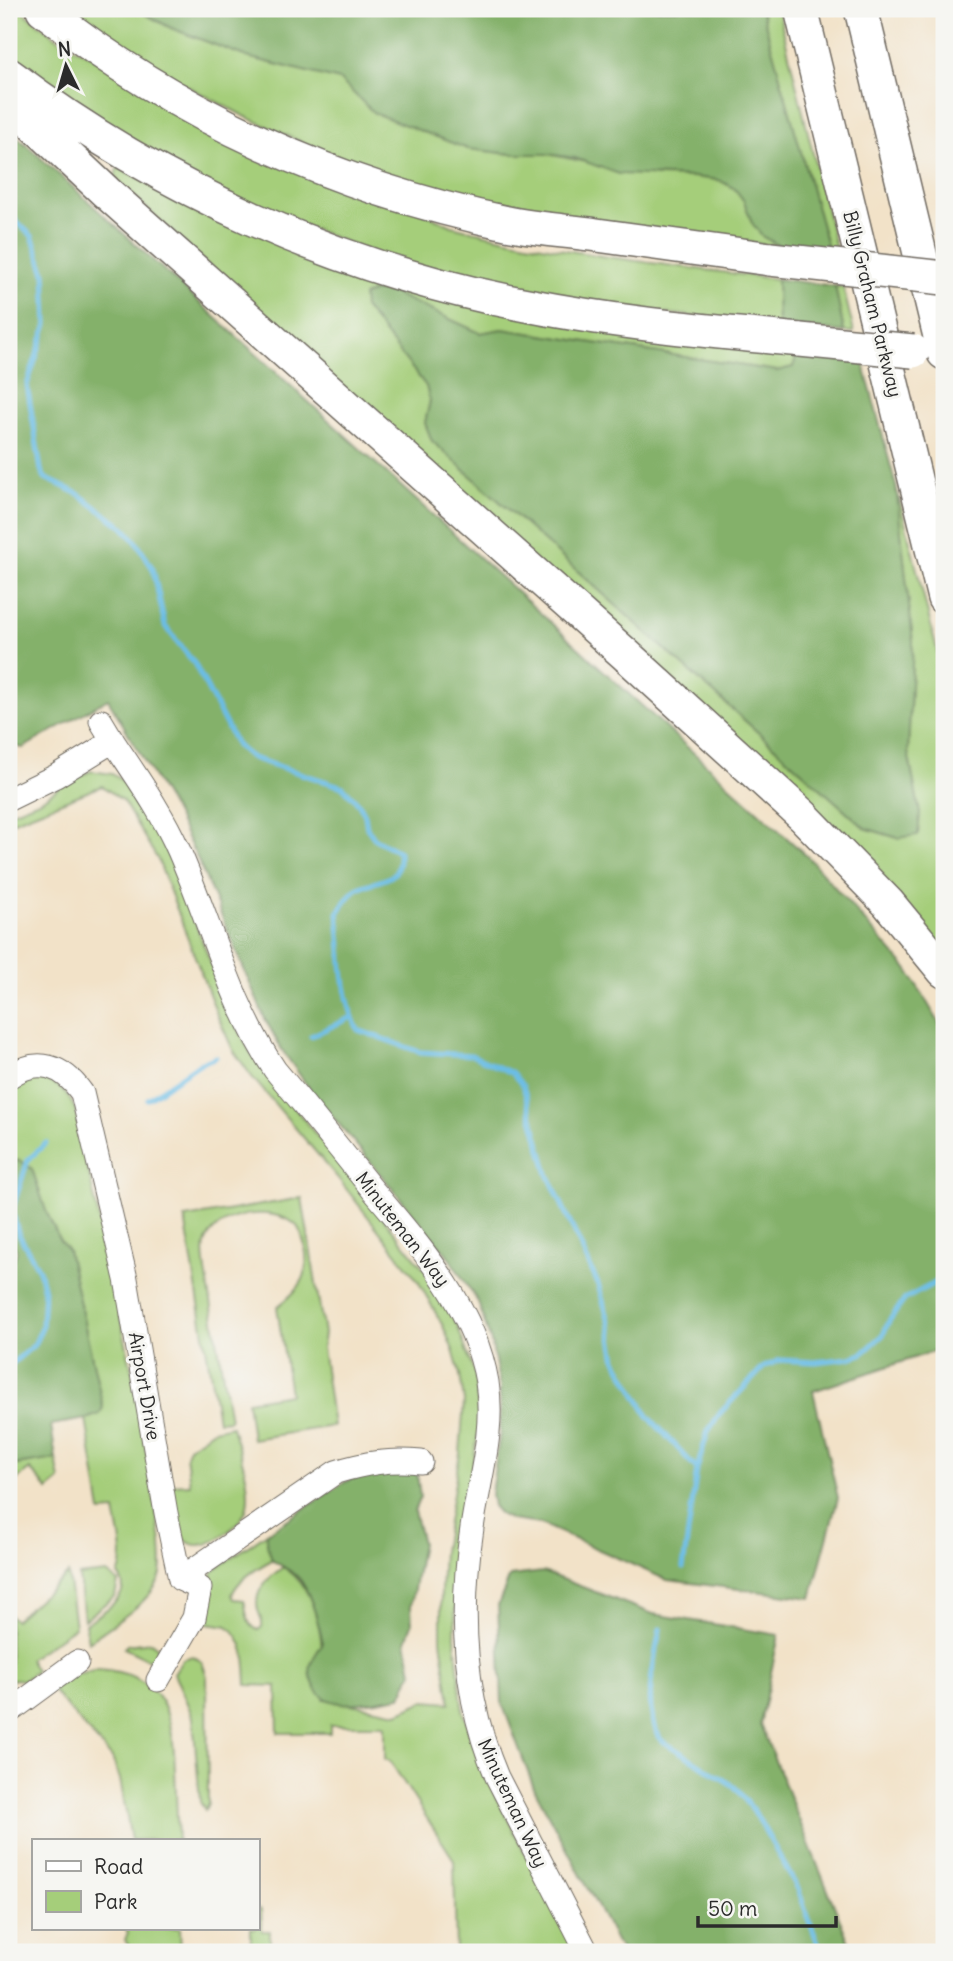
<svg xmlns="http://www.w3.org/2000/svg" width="953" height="1961" viewBox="0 0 953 1961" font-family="Delius,sans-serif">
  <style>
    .green { fill: #a5ce7a; stroke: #687c52; stroke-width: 2 }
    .forest { fill: #84b16a; stroke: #586e4a; stroke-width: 2 }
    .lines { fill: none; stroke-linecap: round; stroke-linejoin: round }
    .stream { stroke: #6abde6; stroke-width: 5 }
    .minor-casing { stroke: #716b62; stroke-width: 25 }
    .highway-casing { stroke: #716b62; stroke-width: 36 }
    .minor { stroke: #fff; stroke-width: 23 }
    .highway { stroke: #fff; stroke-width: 33 }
    .highway-bridge-casing { stroke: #716b62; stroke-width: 36; stroke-linecap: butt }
    .highway-bridge { stroke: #fff; stroke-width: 33 }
    .labels { text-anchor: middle; stroke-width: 6; stroke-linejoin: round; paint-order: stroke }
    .street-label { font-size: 19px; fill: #2b2b2b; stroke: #f6f6f2 }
  </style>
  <rect width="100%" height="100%" fill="#f6f6f2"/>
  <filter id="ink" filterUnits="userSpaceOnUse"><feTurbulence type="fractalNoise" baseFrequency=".0143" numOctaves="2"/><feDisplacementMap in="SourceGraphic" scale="14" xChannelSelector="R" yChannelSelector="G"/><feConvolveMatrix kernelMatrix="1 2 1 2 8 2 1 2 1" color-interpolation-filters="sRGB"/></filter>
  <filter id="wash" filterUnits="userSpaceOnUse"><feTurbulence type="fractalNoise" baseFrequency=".00686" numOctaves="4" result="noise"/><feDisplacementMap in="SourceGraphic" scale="28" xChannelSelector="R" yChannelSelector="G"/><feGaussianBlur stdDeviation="1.57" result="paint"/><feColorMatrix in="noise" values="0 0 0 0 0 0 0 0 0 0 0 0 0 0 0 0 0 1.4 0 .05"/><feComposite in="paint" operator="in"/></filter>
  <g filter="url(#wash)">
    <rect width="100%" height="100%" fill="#f2e2c8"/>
    <!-- green -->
    <path class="green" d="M 9,9 L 19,9 L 64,43 L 452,226 C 559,254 667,265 777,279 L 778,325 L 605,307 L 393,261 L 212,189 L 9,63 Z
      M 66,9 L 136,9 L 171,28 L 247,57 L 340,80 L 374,113 L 468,149 L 512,154 L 547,154 L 655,176 L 693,177 L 719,180 L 735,189 L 744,201 L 752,223 L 782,247 L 476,204 L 323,152 L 242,115 L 175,80 L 106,38 Z
      M 761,9 L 778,9 L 837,253 L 829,252 Z
      M 118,168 L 272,239 L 798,352 L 793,367 L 777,371 L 502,329 L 480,333 L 393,293 L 364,307 L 426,386 L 430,401 L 425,423 L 432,441 L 865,828 L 898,838 L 920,814 L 908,752 L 913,642 L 896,486 L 944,678 L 944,953 L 122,185 C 116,179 113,175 118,168 Z
      M 835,286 L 843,287 L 854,332 L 844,332 Z
      M 91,771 L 112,774 L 123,781 L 136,795 L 169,856 L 228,1007 L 251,1054 L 426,1271 L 457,1325 L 475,1375 L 479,1428 L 458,1548 L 456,1577 L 455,1637 L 462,1705 L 471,1740 L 488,1781 L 576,1952 L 456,1952 L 454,1860 L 390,1761 L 385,1759 L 385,1725 L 330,1725 L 330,1733 L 278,1733 L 277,1686 L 247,1685 C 246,1663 247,1641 228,1626 L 208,1623 L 206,1616 L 212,1574 L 214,1570 L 267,1533 L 272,1560 C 259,1567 236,1581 232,1595 L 234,1599 L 244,1600 C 247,1611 245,1624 258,1630 L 262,1627 C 263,1620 260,1617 258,1610 C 253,1591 268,1578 283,1567 C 325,1593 323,1655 324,1699 L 398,1713 L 424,1701 L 450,1703 L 441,1640 L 441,1591 L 443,1551 L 460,1453 L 464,1401 L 460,1375 L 453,1350 L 443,1326 L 418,1281 L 337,1177 L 252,1077 L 233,1050 L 218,1017 L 158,860 L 123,801 L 102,786 L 9,823 L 9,813 L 41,800 L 70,780 Z
      M 31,1079 C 54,1079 66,1089 75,1109 L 135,1385 L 161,1542 C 161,1554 164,1569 159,1580 C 147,1605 110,1626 88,1642 L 85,1624 C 99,1614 136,1596 118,1575 C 127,1558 118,1529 115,1511 L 101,1512 L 86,1419 L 99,1414 L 103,1407 L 68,1251 L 59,1239 L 46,1211 L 32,1169 L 19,1160 L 9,1165 L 9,1087 Z
      M 302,1198 L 324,1333 L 322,1348 L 333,1426 L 252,1439 L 247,1401 L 290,1394 L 277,1307 C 301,1289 312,1275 304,1243 C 302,1237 300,1228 295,1224 C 272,1206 222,1212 207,1239 C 202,1248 205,1260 206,1271 L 230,1420 L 218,1421 L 185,1218 Z
      M 232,1426 C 238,1451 252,1481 247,1507 C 244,1525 199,1560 184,1538 C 177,1529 173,1498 170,1485 L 190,1484 L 186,1455 L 189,1447 L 213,1430 Z
      M 56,1459 L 60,1480 L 48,1490 L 30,1469 L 9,1486 L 9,1466 Z
      M 107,1573 L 118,1582 L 115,1596 L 84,1620 L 79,1576 Z
      M 68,1574 L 75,1627 L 29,1659 L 36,1671 L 24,1680 L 13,1679 L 10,1683 L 9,1615 L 15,1620 Z
      M 151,1642 L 160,1649 L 153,1662 L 124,1648 L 127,1645 Z
      M 193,1656 L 202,1662 L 207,1677 L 208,1803 L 205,1810 L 200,1802 L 193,1717 L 174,1673 L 183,1659 Z
      M 97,1669 C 164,1673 173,1713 175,1770 C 176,1793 177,1817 178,1840 L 131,1840 L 120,1779 L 112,1758 L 52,1690 L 71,1676 Z
      M 257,1909 L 261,1910 L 262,1931 L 270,1931 L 270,1945 L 254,1945 L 251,1942 L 251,1928 L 257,1928 Z
      M 125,1928 L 180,1928 L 181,1952 L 132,1952 L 125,1940 L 128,1932 Z"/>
    <!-- forest -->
    <path class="forest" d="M 136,9 L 761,9 L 829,252 L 782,247 L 763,237 L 752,223 L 744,201 L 735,189 L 719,180 L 693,177 L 619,174 L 575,158 L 547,154 L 512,154 L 468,149 L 374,113 L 340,80 L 247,57 L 171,28 Z
      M 9,129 L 809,858 L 908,970 L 944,1031 L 944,1348 L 813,1391 L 838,1498 L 811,1598 L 667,1580 L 541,1524 L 511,1520 L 501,1515 L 493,1506 L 491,1494 L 500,1433 L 500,1387 L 492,1345 L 478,1302 L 446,1253 L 309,1088 L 282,1050 L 265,1019 L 198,860 L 175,813 L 108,699 L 23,748 L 9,745 Z
      M 777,279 L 835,286 L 844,332 L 778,325 Z
      M 375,291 L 393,293 L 480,333 L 502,329 L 777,371 L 793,367 L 798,352 L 862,358 L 896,486 L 913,642 L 908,752 L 920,814 L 918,835 L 898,838 L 865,828 L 432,441 L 425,423 L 430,401 L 426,386 L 364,307 L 363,296 Z
      M 19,1160 L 32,1169 L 46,1211 L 59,1239 L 68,1251 L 103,1407 L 100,1414 L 86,1419 L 51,1425 L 56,1459 L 9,1466 L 9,1267 L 13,1263 L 17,1251 L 9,1236 L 9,1165 Z
      M 407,1470 L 417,1473 L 420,1497 L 414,1511 L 422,1543 L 411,1606 L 412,1624 L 406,1641 L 412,1672 L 401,1697 C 377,1700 329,1715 315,1687 C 305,1668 312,1659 323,1643 C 319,1626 313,1600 303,1584 C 297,1573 283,1567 272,1560 L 267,1545 L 267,1533 L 345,1482 L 364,1475 Z
      M 543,1572 L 653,1614 L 779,1635 L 760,1724 L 853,1952 L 622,1952 L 534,1788 L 502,1703 L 498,1605 L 510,1576 Z"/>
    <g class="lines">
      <!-- stream -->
      <path class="stream" d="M 9,214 L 32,236 L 45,273 L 47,324 L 27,385 L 41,470 L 45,478 L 77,493 L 123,527 L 135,540 L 153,569 L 165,626 L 194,663 L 237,746 L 252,758 L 343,787 L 359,804 L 365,815 L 367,828 L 375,839 L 399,852 C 402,887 375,877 355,890 C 348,895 343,906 338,913 C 342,951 341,995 358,1030 L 420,1052 L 471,1055 L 512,1073 L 523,1086 L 548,1174 L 598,1284 L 609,1321 L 616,1360 L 648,1416 L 697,1469
        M 311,1036 L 352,1017
        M 148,1099 L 199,1064 L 216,1057
        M 9,1366 L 34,1345 L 42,1327 L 44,1291 L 39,1270 L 18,1233 L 12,1210 L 28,1160 L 46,1143
        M 683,1568 L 697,1469 L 708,1431 L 721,1412 L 764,1367 L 780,1360 L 815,1362 L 850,1358 L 862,1354 L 883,1335 L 889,1321 L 905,1299 L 944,1278
        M 660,1629 C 654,1664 641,1708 661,1740 L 734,1786 L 754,1811 L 798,1889 L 821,1952"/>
    </g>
  </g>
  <g filter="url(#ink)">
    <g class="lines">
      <defs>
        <path id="minor" d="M 101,721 L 113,741
          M 9,799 L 56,776 L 113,741 C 136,776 162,812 179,851 C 211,924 230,1003 275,1070 C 308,1109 340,1149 372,1189 C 420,1246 474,1306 487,1382 C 495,1432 479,1479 472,1528 C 459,1614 463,1698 497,1777 L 587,1952
          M 9,1077 C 38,1056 63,1066 82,1093 L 126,1279 L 166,1513 L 180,1579 L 200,1588 L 194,1618 L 158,1680
          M 180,1579 L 336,1472 C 365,1463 390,1459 421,1462
          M 9,1712 L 77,1662"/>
        <path id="highway" d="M 43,9 C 178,116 338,188 507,223 C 536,229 567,231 597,235 C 654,243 712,251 770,259
          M 801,9 L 944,598
          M 861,9 L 944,353
          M 9,75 C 162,190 338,269 527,305 C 617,323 709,331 800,340
          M 9,101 L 106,192 L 625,654 L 803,816 L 888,903 L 944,971"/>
      </defs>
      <!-- minor casing -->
      <use href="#minor" class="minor-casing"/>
      <!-- highway casing -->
      <use href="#highway" class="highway-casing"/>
      <!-- minor -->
      <use href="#minor" class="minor"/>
      <!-- highway -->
      <use href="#highway" class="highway"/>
      <defs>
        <path id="highway-bridge" d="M 770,259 L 944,278
          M 800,340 L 913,351"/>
      </defs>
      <!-- highway-bridge casing -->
      <use href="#highway-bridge" class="highway-bridge-casing"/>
      <!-- highway-bridge -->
      <use href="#highway-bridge" class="highway-bridge"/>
    </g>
  </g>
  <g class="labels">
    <!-- street labels -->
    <g class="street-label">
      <text transform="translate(873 304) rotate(76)" y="7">Billy Graham Parkway</text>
      <text transform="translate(403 1229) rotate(52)" y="7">Minuteman Way</text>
      <text transform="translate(145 1386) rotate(80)" y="7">Airport Drive</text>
      <text transform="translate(513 1803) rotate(65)" y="7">Minuteman Way</text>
    </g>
  </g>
  <!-- margin -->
  <rect width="953" height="1961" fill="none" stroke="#f6f6f2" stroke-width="35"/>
  <!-- legend -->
  <rect x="32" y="1839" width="228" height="91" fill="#f6f6f2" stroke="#a5a5a2" stroke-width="2"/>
  <rect x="46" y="1861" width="35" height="10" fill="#ffffff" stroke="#a5a5a2" stroke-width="2"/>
  <text x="94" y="1874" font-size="21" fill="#2b2b2b">Road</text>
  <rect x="46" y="1891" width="35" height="21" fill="#a5ce7a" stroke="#a5a5a2" stroke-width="2"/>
  <text x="94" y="1909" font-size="21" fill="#2b2b2b">Park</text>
  <!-- north arrow -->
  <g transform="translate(66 66) rotate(355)" stroke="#f6f6f2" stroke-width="5" paint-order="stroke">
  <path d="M0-5L12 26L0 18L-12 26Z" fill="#2b2b2b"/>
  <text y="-10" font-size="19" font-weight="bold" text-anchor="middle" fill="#2b2b2b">N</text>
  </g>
  <!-- scale -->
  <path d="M698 1916v10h138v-10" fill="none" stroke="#2b2b2b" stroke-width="3.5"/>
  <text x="708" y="1916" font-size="21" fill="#2b2b2b" stroke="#f6f6f2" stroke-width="5" paint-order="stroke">50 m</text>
</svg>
